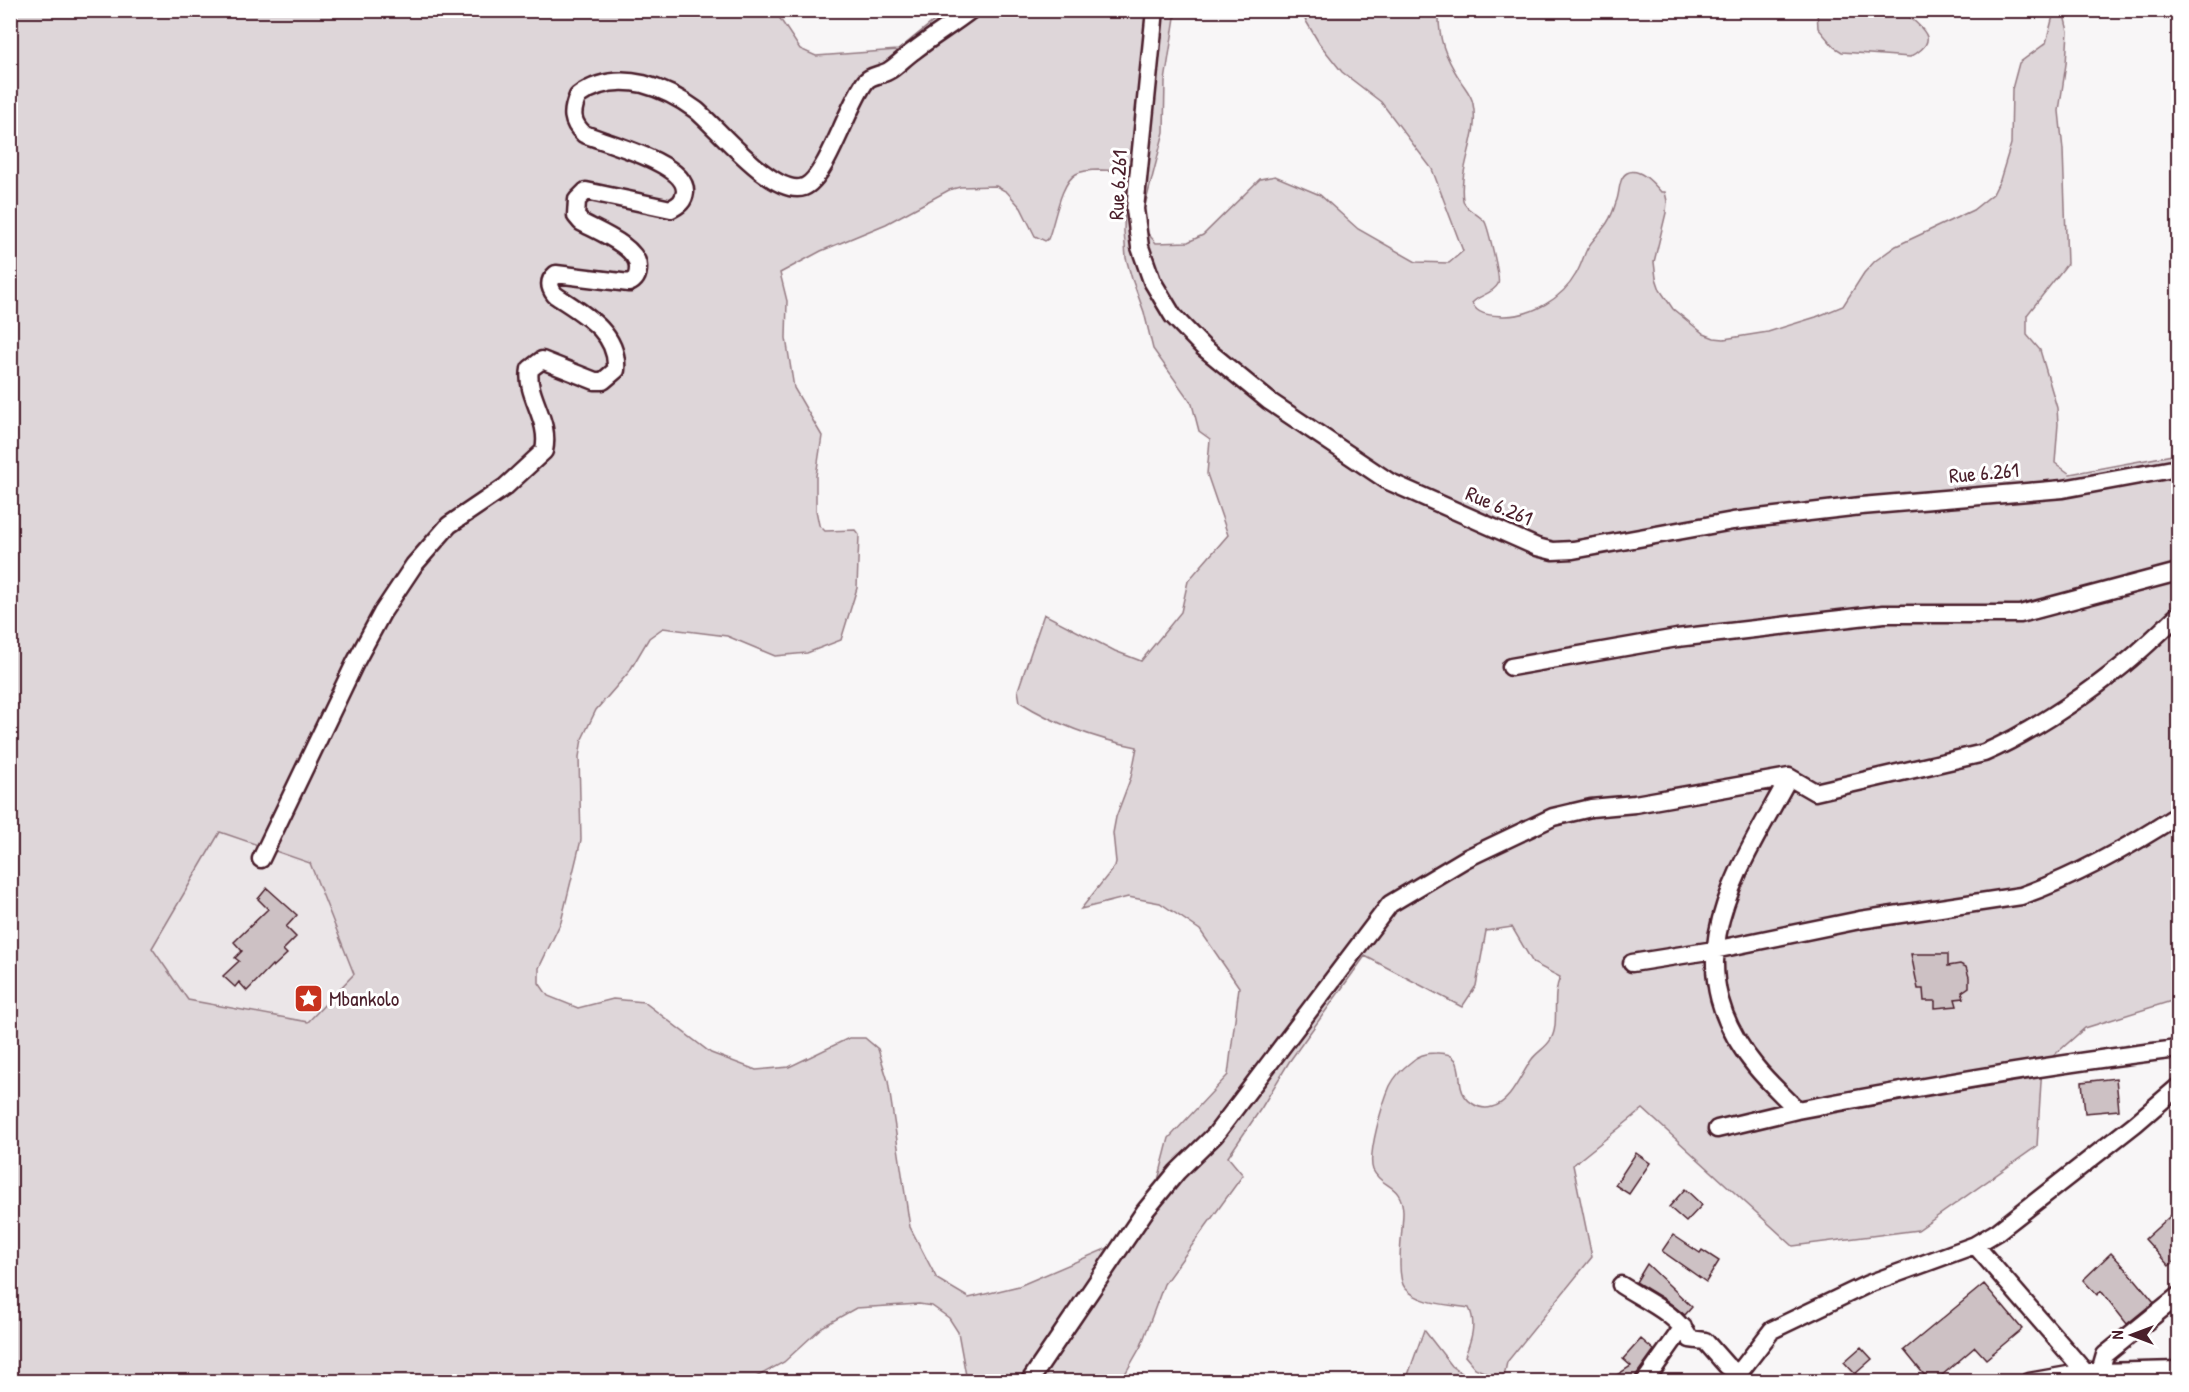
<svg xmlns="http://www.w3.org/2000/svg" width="2189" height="1392" viewBox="0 0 2189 1392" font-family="'Patrick Hand',sans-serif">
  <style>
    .built { fill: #ebe6e8 }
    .green { fill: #ded6d9; stroke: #947a82; stroke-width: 1.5; fill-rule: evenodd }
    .building { fill: #cdc1c4; stroke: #4a1f2b; stroke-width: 1.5 }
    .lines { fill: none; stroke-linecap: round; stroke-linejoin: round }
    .minor-casing { stroke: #4a1f2b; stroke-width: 21 }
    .minor { stroke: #fff; stroke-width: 16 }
    .labels { text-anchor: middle; stroke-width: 6; stroke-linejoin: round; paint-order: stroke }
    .street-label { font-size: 21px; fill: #4a1f2b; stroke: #fff }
    .poi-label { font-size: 21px; fill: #4a1f2b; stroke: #fff; text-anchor: start }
  </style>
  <rect width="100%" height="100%" fill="#f8f6f7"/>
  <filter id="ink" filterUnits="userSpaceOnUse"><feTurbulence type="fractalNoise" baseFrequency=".0167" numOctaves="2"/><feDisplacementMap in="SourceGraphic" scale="12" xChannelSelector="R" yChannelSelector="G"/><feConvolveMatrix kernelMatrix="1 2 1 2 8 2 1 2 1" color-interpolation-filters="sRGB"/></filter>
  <g filter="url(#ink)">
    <!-- built -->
    <path class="built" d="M 220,832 L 310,863 L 355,974 L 308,1023 L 188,1000 L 151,948 Z"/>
    <!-- green -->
    <path class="green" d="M 10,11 L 775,11 L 800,49 L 816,56 L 898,50 L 934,21 L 957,11 L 1176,11 L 1165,81 L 1164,132 L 1143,213 L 1144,229 L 1156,243 L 1188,242 L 1203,235 L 1260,179 L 1275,176 L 1320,195 L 1358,229 L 1416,262 L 1449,263 L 1463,251 L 1432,169 L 1381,102 L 1342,72 L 1319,43 L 1300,11 L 1439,11 C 1438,39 1445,56 1460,80 C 1464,87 1472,95 1473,104 C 1480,136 1458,167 1463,200 C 1464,209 1479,214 1485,222 C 1488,228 1501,279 1498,284 C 1493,294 1479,295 1472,303 C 1478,316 1491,315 1504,316 C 1532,316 1562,299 1576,274 C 1581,266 1583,257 1587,249 C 1593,239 1601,232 1607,223 C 1611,217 1614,209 1616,202 C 1620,194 1618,178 1627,173 C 1639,166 1654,184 1661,192 L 1665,192 L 1667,201 L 1666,213 L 1654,262 L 1656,278 L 1660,290 L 1673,309 L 1704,334 L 1714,338 L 1724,339 L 1768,332 L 1816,317 L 1843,306 L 1864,273 L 1875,261 L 1896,246 L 1973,210 L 1993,194 L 2000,180 L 2011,144 L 2012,89 L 2019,63 L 2046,43 L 2053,16 L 2064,15 L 2068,31 L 2066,64 L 2059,111 L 2063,150 L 2067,264 L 2027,315 L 2027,335 L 2040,350 L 2057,408 L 2058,424 L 2055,463 L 2070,474 L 2178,454 L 2178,999 L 2085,1028 L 2042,1066 L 2037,1146 L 1918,1230 L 1793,1246 L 1643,1109 L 1573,1165 L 1592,1257 L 1507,1362 L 1503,1381 L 1478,1381 L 1486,1373 L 1475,1368 L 1465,1356 C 1471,1340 1477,1324 1469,1308 C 1449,1304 1420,1305 1405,1288 C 1395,1276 1403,1229 1403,1212 C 1402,1183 1382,1189 1373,1170 C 1367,1155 1383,1102 1390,1086 C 1394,1078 1403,1068 1411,1062 C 1417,1056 1427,1053 1436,1053 C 1462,1052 1458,1069 1461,1087 C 1464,1101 1479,1111 1492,1107 C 1511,1103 1521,1074 1532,1059 C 1537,1052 1547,1047 1551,1039 C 1560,1024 1551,998 1560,977 L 1533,963 L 1512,927 L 1486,931 L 1476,986 L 1462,1007 L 1365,956 L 1289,1062 L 1262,1107 L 1228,1157 L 1243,1175 L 1164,1284 L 1141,1346 L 1121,1381 L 967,1381 L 958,1332 L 949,1318 L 932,1306 L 919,1304 L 856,1308 L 822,1327 L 784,1362 L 749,1381 L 11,1381 ZM 1100,170 L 1126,171 L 1124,231 L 1126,258 L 1132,279 L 1144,312 L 1153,349 L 1192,404 L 1199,431 L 1210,439 L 1207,474 L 1228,535 L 1188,581 L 1181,612 L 1141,661 L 1115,651 L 1044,614 L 1018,690 L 1020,702 C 1055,724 1096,739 1137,747 L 1131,777 L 1116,817 L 1113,833 L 1116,862 L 1115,866 L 1081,909 L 1128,897 L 1160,903 L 1200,930 L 1239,987 L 1228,1075 L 1169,1138 L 1147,1223 L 1136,1236 L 1019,1286 L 969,1298 L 937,1279 L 910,1227 L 888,1081 L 878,1049 L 865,1038 L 849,1038 L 789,1067 L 756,1070 L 711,1053 L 644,1002 L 613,999 L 578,1008 L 548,996 L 539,983 L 539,968 L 561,922 L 581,840 L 579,757 L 582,739 L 596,710 L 629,672 L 649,638 L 663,628 L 727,636 L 775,656 L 807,653 L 841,640 L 857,588 L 859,535 L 855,530 L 825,531 L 819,525 L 816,510 L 816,476 L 822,436 L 794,388 L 786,338 L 787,301 L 780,273 L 821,251 L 886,224 L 949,190 L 960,187 L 996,186 L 1007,192 L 1021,208 L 1035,236 L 1045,241 L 1048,239 C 1055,222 1060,183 1076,174 C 1083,170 1092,170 1100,170 ZM 220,832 L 310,863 L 354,974 L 308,1022 L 188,1000 L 152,948 Z
      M 1817,11 C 1829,10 1895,8 1901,11 C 1909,16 1924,28 1927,37 C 1929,46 1916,54 1910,57 L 1842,52 L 1834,47 L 1818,28 Z
      M 1424,1330 L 1452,1366 L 1473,1381 L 1403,1381 L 1408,1375 Z"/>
    <!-- building -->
    <path class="building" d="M 267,888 L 297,915 L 286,927 L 296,937 L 283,950 L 287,954 L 273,967 L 272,965 L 247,991 L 239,982 L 235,987 L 223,976 L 239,961 L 235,958 L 242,951 L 234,942 L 268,909 L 258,899 Z
      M 1911,954 L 1948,954 L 1948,966 L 1960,964 L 1966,967 L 1969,977 L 1969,987 L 1962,992 L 1964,998 L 1955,999 L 1957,1006 L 1935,1008 L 1935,1001 L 1924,1001 L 1923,989 L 1918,989 Z
      M 2116,1078 L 2119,1110 L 2085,1113 L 2082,1082 Z
      M 1636,1153 L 1650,1163 L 1629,1194 L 1615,1185 Z
      M 1685,1189 L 1702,1205 L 1686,1222 L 1669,1207 Z
      M 2178,1209 L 2178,1258 L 2169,1266 L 2145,1239 Z
      M 1673,1235 L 1700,1253 L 1702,1250 L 1719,1261 L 1706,1282 L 1662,1251 Z
      M 2111,1253 L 2129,1272 L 2154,1302 L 2127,1324 L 2101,1291 L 2097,1295 L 2083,1280 Z
      M 1647,1264 L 1692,1307 L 1685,1315 L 1666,1300 L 1636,1282 Z
      M 1984,1284 L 2022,1329 L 1986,1359 L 1975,1347 L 1934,1382 L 1930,1382 L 1904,1350 Z
      M 1641,1339 L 1654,1350 L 1636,1375 L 1635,1382 L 1606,1382 L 1631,1366 L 1623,1359 Z
      M 1861,1347 L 1872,1359 L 1855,1374 L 1844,1362 Z"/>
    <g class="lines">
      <defs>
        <path id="minor" d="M 1155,10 L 1135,209 L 1140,247 L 1152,281 L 1173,316 L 1203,347 L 1269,401 L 1388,481 L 1537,547 L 1553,551 L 1573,550 L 1733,521 L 1861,506 L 2063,489 L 2178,468
          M 1511,667 L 1677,638 L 1884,614 L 2020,614 L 2178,572
          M 1789,777 C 1736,875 1671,963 1756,1067 C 1768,1082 1784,1096 1797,1110 C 1924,1086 2050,1064 2178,1049
          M 261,859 L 355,663 L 382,613 L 414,565 L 449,525 L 505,487 L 544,451 C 551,419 525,396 530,369 L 542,360 L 595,381 L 603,381 L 616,370 C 619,332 582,313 555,295 C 549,287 548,281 556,274 L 629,283 C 636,280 638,276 638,268 C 639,247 597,231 581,222 L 576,216 L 577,200 L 586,191 L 671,209 C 679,205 684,201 685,192 C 687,163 606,143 584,134 C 571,122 571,112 578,96 C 597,82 620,79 643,84 C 662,89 680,98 696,110 C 718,128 774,198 804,187 C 827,178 848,103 866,81 C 871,75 883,75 890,70 C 899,64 906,56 915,50 C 933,36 953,24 971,10
          M 1632,963 L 1714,950 L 1860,920 L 2021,896 C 2077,876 2129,847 2178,815
          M 1717,1129 L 1797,1110
          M 1975,1245 L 2085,1372
          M 1621,1285 C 1646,1301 1676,1313 1690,1339 L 1705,1341 L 1727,1366 L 1738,1373
          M 2100,1372 L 2178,1370
          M 1645,1381 L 1683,1327
          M 1029,1382 L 1145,1211 L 1177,1172 L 1215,1135 L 1390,904 L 1467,858 L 1553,817 L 1591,808 L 1635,804 L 1789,777 L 1815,792 L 1984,753 C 2026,735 2076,702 2113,673 C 2136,656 2157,635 2178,615
          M 1732,1382 L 1772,1330 L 1868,1284 L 1975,1245 L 1997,1232 L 2135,1124 L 2178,1087
          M 2029,1382 L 2085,1372 L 2100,1372 L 2105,1355 L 2178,1296"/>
      </defs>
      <!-- minor casing -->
      <use href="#minor" class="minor-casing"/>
      <!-- minor -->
      <use href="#minor" class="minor"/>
    </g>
  </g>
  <!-- icons -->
  <defs>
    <symbol id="sight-square" viewBox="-11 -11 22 22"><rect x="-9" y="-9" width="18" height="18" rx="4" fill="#c8321e" stroke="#fff"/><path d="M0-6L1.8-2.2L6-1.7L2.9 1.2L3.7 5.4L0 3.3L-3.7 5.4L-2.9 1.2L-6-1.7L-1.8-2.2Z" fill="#fff"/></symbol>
  </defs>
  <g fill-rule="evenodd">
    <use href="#sight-square" x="292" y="982" width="33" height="33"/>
  </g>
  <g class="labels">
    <!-- street labels -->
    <g class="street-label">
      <text transform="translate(1118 185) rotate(-87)" y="7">Rue 6.261</text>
      <text transform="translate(1984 473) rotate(-5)" y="7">Rue 6.261</text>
      <text transform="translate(1499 506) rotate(23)" y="7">Rue 6.261</text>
    </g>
    <!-- poi labels -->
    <g class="poi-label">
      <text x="329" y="1006">Mbankolo</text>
    </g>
  </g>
  <!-- margin -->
  <rect width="2189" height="1392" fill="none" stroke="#fff" stroke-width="36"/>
  <rect x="18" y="18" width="2153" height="1356" fill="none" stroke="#4a1f2b" stroke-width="2" filter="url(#ink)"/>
  <!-- north arrow -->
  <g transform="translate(2132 1335) rotate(270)" stroke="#ffffff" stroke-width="4.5" paint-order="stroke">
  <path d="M0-4.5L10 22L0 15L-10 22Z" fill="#4a1f2b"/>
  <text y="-9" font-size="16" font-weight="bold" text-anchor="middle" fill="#4a1f2b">N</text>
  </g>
</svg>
